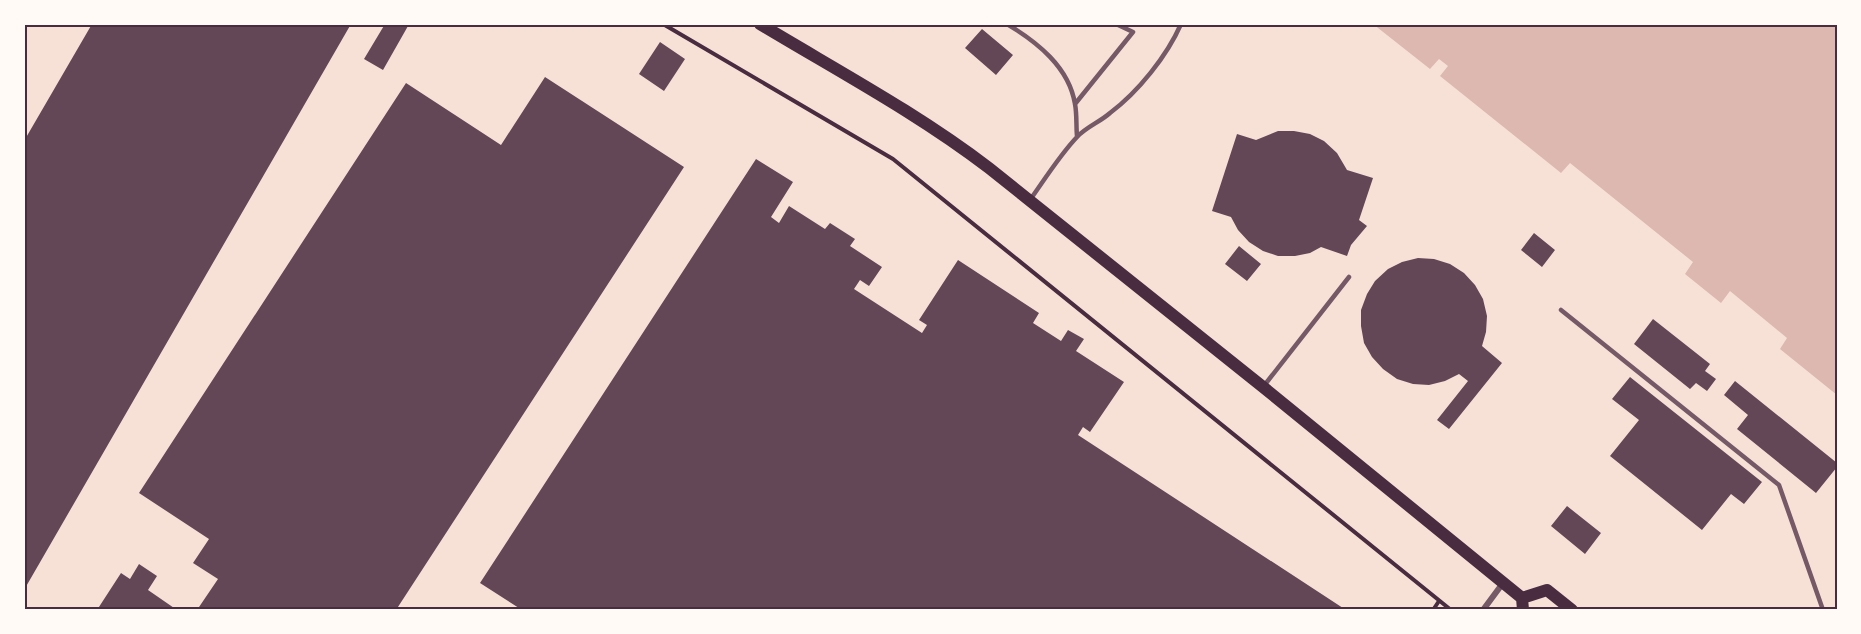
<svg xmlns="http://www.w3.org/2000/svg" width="1861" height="634" viewBox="0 0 1861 634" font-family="Poppins,sans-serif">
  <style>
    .water { fill: #dcb8b0 }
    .building { fill: #644757 }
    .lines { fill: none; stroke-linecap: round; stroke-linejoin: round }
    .path { stroke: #4a2c40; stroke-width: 4 }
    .service { stroke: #755966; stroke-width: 4.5 }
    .minor { stroke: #755966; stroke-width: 6 }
    .secondary { stroke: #4a2c40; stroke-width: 12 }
    .neatline { fill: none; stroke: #4a2c40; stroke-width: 2 }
  </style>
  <rect width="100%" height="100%" fill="#f7e1d7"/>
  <!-- water -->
  <path class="water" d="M 1373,24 L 1837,24 L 1837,395 L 1780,349 L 1787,338 L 1730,291 L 1721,303 L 1685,274 L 1693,262 L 1570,163 L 1561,173 L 1440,76 L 1448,66 L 1439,59 L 1430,69 Z"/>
  <!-- building -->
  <path class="building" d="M 92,24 L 351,24 L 24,590 L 24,141 Z
    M 385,24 L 404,24 L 408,26 L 383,70 L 364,59 Z
    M 982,29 L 1013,55 L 996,75 L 965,48 Z
    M 660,42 L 685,59 L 664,91 L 639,74 Z
    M 545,77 L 684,167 L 396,610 L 197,610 L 218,579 L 193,563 L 209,539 L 139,493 L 406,83 L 501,145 Z
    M 1278,131 L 1294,131 L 1310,134 L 1324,141 L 1337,153 L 1347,170 L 1373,178 L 1359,220 L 1367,226 L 1351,245 L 1347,256 L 1321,247 L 1310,253 L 1295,256 L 1278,256 L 1263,251 L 1249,242 L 1238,230 L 1231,217 L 1212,211 L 1237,134 L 1256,140 Z
    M 756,159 L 793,182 L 771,217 L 779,223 L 789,206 L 825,229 L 830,223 L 855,239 L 850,246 L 882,267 L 869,286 L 860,280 L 854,289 L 922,333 L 927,325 L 919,320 L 958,260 L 1039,313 L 1033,323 L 1061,341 L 1068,330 L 1084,339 L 1076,351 L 1124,382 L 1090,432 L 1083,427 L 1078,435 L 1346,610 L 522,610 L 480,583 Z
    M 1534,233 L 1555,250 L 1542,267 L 1521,250 Z
    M 1239,246 L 1261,264 L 1247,281 L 1225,264 Z
    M 1418,258 L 1434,259 L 1450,264 L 1464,273 L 1475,285 L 1483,299 L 1487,316 L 1486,332 L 1482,346 L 1502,363 L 1449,429 L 1437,420 L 1468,381 L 1459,374 L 1445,381 L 1429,385 L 1413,384 L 1397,379 L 1383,369 L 1372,357 L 1364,343 L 1361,326 L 1361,310 L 1367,294 L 1375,281 L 1388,269 L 1402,262 Z
    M 1653,319 L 1710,364 L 1705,371 L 1716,379 L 1707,391 L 1696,383 L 1690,389 L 1634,344 Z
    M 1630,377 L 1762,482 L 1744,504 L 1731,494 L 1702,530 L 1610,456 L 1639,420 L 1612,399 Z
    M 1735,381 L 1837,463 L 1837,467 L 1816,493 L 1737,429 L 1748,415 L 1724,395 Z
    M 1567,506 L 1601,533 L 1585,554 L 1551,526 Z
    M 139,564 L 157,576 L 148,590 L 177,610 L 97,610 L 121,573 L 130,579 Z"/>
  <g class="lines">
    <!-- path -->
    <path class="path" d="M 663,24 L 893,159 L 1451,610
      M 1433,610 L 1439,601"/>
    <!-- service -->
    <path class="service" d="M 1007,24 C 1037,42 1069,67 1075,104 C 1077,114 1076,126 1077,136
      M 1075,104 L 1133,32 L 1116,24
      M 1030,200 C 1045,179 1059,156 1077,137 C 1086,127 1100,122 1110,113 C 1138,92 1167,56 1181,24
      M 1561,310 L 1779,485 L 1823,610
      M 1263,387 L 1349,277"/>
    <!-- minor -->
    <path class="minor" d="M 1483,610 L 1503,583"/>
    <!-- secondary -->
    <path class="secondary" d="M 760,24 C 838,71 917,113 989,168 L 1263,387 L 1522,598 L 1523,610
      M 1522,598 L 1547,590 L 1572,610"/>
  </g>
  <!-- border -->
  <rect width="1861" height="634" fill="none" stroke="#fffaf5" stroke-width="51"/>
  <rect x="26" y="26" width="1810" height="582" class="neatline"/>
</svg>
